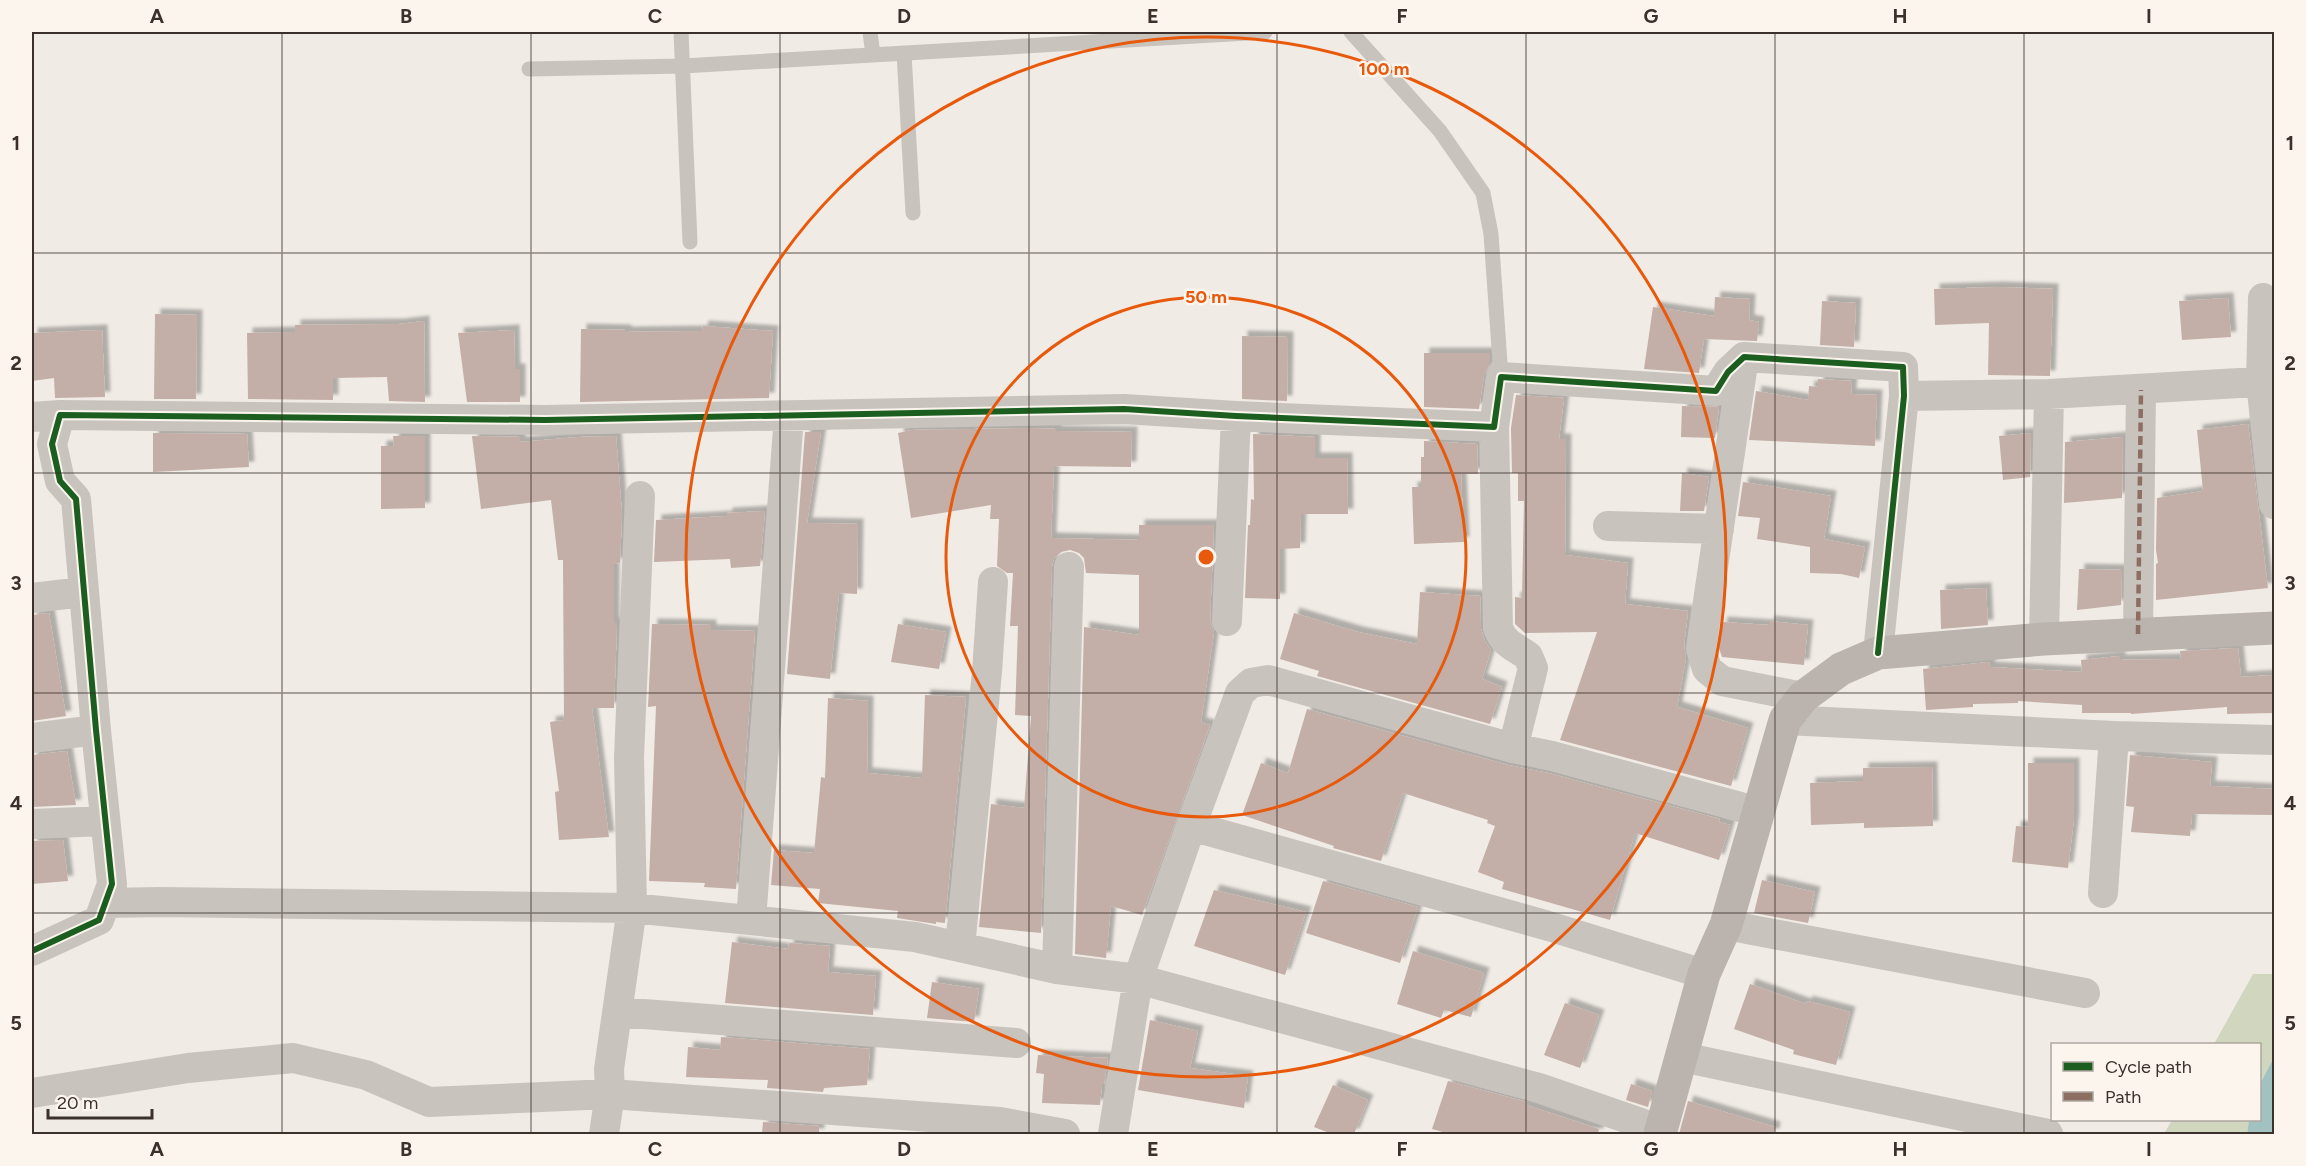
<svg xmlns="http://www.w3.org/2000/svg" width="2306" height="1166" viewBox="0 0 2306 1166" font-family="Figtree,sans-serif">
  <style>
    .green { fill: #d1d6bf }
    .water { fill: #a1c2c1 }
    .building { fill: #c3afa7; filter: url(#shadow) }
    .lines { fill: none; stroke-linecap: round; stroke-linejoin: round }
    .lane { stroke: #c9c3be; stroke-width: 15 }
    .street { stroke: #c9c3be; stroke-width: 30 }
    .secondary { stroke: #bab3ae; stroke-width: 33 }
    .quiet { stroke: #8d6e63; stroke-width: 4.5; stroke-dasharray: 9 4.5; stroke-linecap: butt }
    .cycleway-casing { stroke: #fbf5ee; stroke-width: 10 }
    .cycleway { stroke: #1b5e20; stroke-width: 6 }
    .grid { fill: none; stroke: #3b302b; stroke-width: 1.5; stroke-opacity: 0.55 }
    .ring { fill: none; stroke: #e8590c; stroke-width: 3 }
    .centre { fill: #e8590c; stroke: #fbf5ee; stroke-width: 3 }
    .ring-label { font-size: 18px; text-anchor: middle; font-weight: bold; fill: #e8590c; stroke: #fbf5ee; stroke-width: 5; stroke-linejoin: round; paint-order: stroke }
    .neatline { fill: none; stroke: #3b302b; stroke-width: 2 }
    .grid-label { font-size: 20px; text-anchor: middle; font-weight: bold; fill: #3b302b }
  </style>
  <defs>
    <filter id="shadow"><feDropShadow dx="5.5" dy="-5.5" stdDeviation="1.5" flood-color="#0004"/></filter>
  </defs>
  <rect width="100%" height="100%" fill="#f0ebe5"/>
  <!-- green -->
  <path class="green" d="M 2253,974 L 2274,974 L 2274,1057 L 2260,1084 L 2260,1044 L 2214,1044 Z
    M 2172,1120 L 2249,1120 L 2247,1134 L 2164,1134 Z"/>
  <!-- water -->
  <path class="water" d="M 2274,1057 L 2274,1134 L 2247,1134 L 2249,1120 L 2260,1120 L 2260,1084 Z"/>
  <!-- building -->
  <path class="building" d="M 1998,287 L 2053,289 L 2050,376 L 1988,375 L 1989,323 L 1935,325 L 1934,289 Z
    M 1715,297 L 1750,299 L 1749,320 L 1759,322 L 1757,341 L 1704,339 L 1699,373 L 1644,369 L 1653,307 L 1714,316 Z
    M 2228,298 L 2231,337 L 2182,340 L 2179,301 Z
    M 1822,301 L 1856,303 L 1854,347 L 1820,345 Z
    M 155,314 L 197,315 L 196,399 L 154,399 Z
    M 424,321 L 425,402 L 389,401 L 387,377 L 333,378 L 333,400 L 248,399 L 247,333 L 295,332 L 295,325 L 399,324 Z
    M 703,326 L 773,331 L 769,398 L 580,402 L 581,329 L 626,330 L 626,332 L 702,331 Z
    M 102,330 L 105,397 L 55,398 L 54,378 L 32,381 L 32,333 Z
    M 514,330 L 515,369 L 520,369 L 520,402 L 467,402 L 458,333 Z
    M 1242,336 L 1288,337 L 1287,401 L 1242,399 Z
    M 1424,353 L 1490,353 L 1490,364 L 1484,375 L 1479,409 L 1424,407 Z
    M 1818,379 L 1852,381 L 1851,394 L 1877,395 L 1875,446 L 1749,440 L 1756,391 L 1808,400 L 1809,386 L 1818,387 Z
    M 1516,395 L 1564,398 L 1559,439 L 1566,439 L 1565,555 L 1628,563 L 1625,604 L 1688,611 L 1684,646 L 1686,658 L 1677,707 L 1748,728 L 1731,786 L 1560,740 L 1597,632 L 1525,633 L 1515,624 L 1515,597 L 1522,598 L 1524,501 L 1518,501 L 1518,473 L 1512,473 L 1511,428 Z
    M 1682,406 L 1719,407 L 1715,438 L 1681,437 Z
    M 2248,424 L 2268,588 L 2156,600 L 2156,564 L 2158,563 L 2156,550 L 2157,498 L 2203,491 L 2197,430 Z
    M 1031,428 L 1056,429 L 1056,431 L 1132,432 L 1131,467 L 1054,466 L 1051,538 L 1139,540 L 1139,525 L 1214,525 L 1210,620 L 1214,632 L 1201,723 L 1210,725 L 1142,915 L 1111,906 L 1106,958 L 1075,954 L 1084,627 L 1139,635 L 1139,575 L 1086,573 L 1084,558 L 1079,553 L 1070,550 L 1061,552 L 1054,558 L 1052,566 L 1041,933 L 979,927 L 991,804 L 1024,808 L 1031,716 L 1015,715 L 1018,626 L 1010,626 L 1013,573 L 1007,573 L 997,566 L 999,519 L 990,519 L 991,505 L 911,518 L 898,433 L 912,430 Z
    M 805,432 L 821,432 L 807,523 L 858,524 L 857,594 L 839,593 L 830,679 L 787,674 Z
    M 153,433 L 247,434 L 249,467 L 153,472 Z
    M 2031,433 L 2030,477 L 2003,480 L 1999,436 Z
    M 1253,434 L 1315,437 L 1315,458 L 1347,458 L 1348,514 L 1301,514 L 1300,548 L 1280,549 L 1280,599 L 1245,598 L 1248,525 L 1250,525 L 1251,499 L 1254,500 Z
    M 393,436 L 425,436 L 425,508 L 381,509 L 381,446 L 394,446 Z
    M 472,436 L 520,437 L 520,442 L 579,437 L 616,436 L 622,515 L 620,563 L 614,564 L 614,623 L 617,623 L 614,708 L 592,708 L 609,837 L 559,840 L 555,792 L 559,791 L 550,722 L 564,720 L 563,560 L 558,560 L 551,500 L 481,509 Z
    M 2123,437 L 2122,498 L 2064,503 L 2065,442 Z
    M 1424,441 L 1477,444 L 1478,474 L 1461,474 L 1464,542 L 1414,544 L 1412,487 L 1421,487 L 1421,457 L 1424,457 Z
    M 1682,473 L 1709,477 L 1704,511 L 1680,511 Z
    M 1743,482 L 1831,496 L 1824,539 L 1865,547 L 1859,578 L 1841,574 L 1810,573 L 1810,547 L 1757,539 L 1760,518 L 1738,516 Z
    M 765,511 L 760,566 L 731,568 L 730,559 L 654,562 L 656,520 L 727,516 L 727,513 Z
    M 2079,569 L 2122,570 L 2121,605 L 2077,610 Z
    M 1986,588 L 1988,625 L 1941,629 L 1940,590 Z
    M 1420,592 L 1480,596 L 1481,629 L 1485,641 L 1491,650 L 1482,679 L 1502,687 L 1490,724 L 1317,676 L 1319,671 L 1280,659 L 1294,613 L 1358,632 L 1417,644 Z
    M 49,613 L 66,716 L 32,721 L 32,615 Z
    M 1769,621 L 1808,625 L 1804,665 L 1722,657 L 1719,648 L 1722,622 L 1769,625 Z
    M 652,624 L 711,625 L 711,630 L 755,631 L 736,889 L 704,887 L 705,883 L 649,881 L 656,706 L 648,707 Z
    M 898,624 L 946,632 L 939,669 L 891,662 Z
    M 2238,648 L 2241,677 L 2274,675 L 2274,713 L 2227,714 L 2227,707 L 2131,714 L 2131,713 L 2082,713 L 2082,705 L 2018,701 L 2018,703 L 1973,704 L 1973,707 L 1926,710 L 1923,669 L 1989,662 L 1990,667 L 2082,672 L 2081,660 L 2120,656 L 2120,660 L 2181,659 L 2180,651 Z
    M 925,695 L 966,697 L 945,923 L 936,922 L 936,924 L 897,918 L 898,911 L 818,903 L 820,889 L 771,885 L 774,850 L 814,853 L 821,777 L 825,778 L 828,698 L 868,701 L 867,773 L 922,778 Z
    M 1307,709 L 1508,765 L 1548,773 L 1720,819 L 1719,822 L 1730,825 L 1719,860 L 1635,833 L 1610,920 L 1502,889 L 1504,882 L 1478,872 L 1495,826 L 1487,823 L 1488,820 L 1403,793 L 1381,861 L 1333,848 L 1334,846 L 1242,815 L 1261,763 L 1288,773 Z
    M 67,751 L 76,805 L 32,807 L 32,755 Z
    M 2130,755 L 2212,762 L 2210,786 L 2274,789 L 2274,815 L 2192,814 L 2190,836 L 2131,832 L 2134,807 L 2126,806 Z
    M 2028,763 L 2074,763 L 2074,819 L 2068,868 L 2012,862 L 2016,826 L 2028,827 Z
    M 1932,767 L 1933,826 L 1864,828 L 1864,823 L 1811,825 L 1810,783 L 1863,781 L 1863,768 Z
    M 63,840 L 68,881 L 32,884 L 32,841 Z
    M 1762,880 L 1815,892 L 1808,923 L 1754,913 Z
    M 1323,881 L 1418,907 L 1400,963 L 1306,933 Z
    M 1214,890 L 1306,912 L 1285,975 L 1194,946 Z
    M 732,942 L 788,949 L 789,943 L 830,946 L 828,972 L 876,976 L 873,1015 L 725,1003 Z
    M 1413,951 L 1484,973 L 1471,1017 L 1444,1010 L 1441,1018 L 1397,1004 Z
    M 932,982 L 979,989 L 974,1022 L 927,1018 Z
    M 1750,984 L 1806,1004 L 1807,1001 L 1850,1012 L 1836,1065 L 1793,1054 L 1794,1050 L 1734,1029 Z
    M 1565,1003 L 1599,1015 L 1580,1068 L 1544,1055 Z
    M 1150,1020 L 1198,1031 L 1190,1068 L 1248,1076 L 1244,1108 L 1138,1090 Z
    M 721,1037 L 870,1049 L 867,1085 L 824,1088 L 823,1092 L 767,1088 L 768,1080 L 686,1077 L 688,1047 L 720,1050 Z
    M 1038,1055 L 1108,1058 L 1104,1084 L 1102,1084 L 1100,1105 L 1042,1103 L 1044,1074 L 1036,1073 Z
    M 1448,1081 L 1527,1102 L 1526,1105 L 1599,1129 L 1598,1134 L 1450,1134 L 1432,1129 Z
    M 1631,1084 L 1652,1091 L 1648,1107 L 1626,1100 Z
    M 1333,1085 L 1368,1100 L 1354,1134 L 1332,1134 L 1314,1127 Z
    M 1688,1101 L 1775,1127 L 1774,1134 L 1679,1134 Z
    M 763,1122 L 819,1126 L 819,1134 L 762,1134 Z"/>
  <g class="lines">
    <!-- lane -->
    <path class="lane" d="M 681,32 L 690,242
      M 870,32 L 873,55
      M 1351,32 L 1440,131 L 1483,193 L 1491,234 L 1501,377
      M 904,53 L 913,213
      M 529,69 L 683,66 L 1265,32"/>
    <!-- street -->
    <path class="street" d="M 2263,298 L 2261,382 L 2274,504
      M 1744,357 L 1701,649 L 1707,669 L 1722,681 L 1803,697
      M 1904,396 L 2049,394 L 2274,381
      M 32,417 L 60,415
      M 1494,427 L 1498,628 C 1504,644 1515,647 1528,656 L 1533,668 L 1513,748
      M 1608,526 L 1719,529
      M 32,598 L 83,592
      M 1227,621 L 1236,416
      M 2138,634 L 2141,390
      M 2044,639 L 2049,394
      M 1785,720 L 2114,736 L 2274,740
      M 32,738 L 96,730
      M 32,824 L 105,821
      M 1191,826 L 1545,925 L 1704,974
      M 2103,893 L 2114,736
      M 105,903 L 160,902 L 632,908 L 915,937 L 1057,969 L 1138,979 L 1539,1088 L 1661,1130
      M 751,920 L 789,416
      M 1726,925 L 2085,993
      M 960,947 L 987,672 L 993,582
      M 32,951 L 99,920 L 112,884 L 96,730 L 76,499 L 60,481 L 52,444 L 60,415 L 545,420 L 1124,409 L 1236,416 L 1494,427 L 1501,377 L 1716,391 L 1728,372 L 1744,357 L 1903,367 L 1904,396 L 1878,653
      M 1057,969 L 1069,567
      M 618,1012 L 1016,1043
      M 1682,1057 L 2048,1134
      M 32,1093 L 188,1068 L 293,1058 L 366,1075 L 429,1102 L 610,1094 L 1000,1122 L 1065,1134
      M 604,1134 L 610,1094 L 609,1069 L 632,908 L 629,757 L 640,496
      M 1113,1134 L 1138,979 L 1191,826 L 1240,693 L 1251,683 L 1268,680 L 1513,748 L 1552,756 L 1759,812"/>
    <!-- secondary -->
    <path class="secondary" d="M 1660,1134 L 1704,974 L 1726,925 L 1785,720 L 1803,697 L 1841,669 L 1878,653 L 2044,639 L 2274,628"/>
    <!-- quiet -->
    <path class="quiet" d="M 2138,634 L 2141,390"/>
    <defs>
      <path id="cycleway" d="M 32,951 L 99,920 L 112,884 L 96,730 L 76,499 L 60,481 L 52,444 L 60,415 L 545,420 L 1124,409 L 1236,416 L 1494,427 L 1501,377 L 1716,391 L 1728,372 L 1744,357 L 1903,367 L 1904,396 L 1878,653"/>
    </defs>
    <!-- cycleway casing -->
    <use href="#cycleway" class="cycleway-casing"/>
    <!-- cycleway -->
    <use href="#cycleway" class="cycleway"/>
  </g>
  <!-- grid -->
  <path class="grid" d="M 282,32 L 282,1134M 531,32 L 531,1134M 780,32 L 780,1134M 1029,32 L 1029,1134M 1277,32 L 1277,1134M 1526,32 L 1526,1134M 1775,32 L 1775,1134M 2024,32 L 2024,1134M 32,253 L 2274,253M 32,473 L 2274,473M 32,693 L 2274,693M 32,913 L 2274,913"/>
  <!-- distance rings -->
  <g class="ring">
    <circle cx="1206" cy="557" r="260"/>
    <circle cx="1206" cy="557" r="520"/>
  </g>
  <circle cx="1206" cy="557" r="9" class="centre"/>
  <g class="ring-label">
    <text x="1384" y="75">100 m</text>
    <text x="1206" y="303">50 m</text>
  </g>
  <!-- border -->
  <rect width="2306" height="1166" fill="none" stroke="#fbf5ee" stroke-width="66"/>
  <!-- legend -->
  <rect x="2051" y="1043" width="210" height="78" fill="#fbf5ee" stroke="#aea6a0" stroke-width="1.5"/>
  <rect x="2063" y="1062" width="30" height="9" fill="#1b5e20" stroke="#aea6a0" stroke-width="1.5"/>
  <text x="2105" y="1073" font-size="18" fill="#3b302b">Cycle path</text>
  <rect x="2063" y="1092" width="30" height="9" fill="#8d6e63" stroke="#aea6a0" stroke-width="1.5"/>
  <text x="2105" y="1103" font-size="18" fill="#3b302b">Path</text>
  <!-- scale -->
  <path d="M48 1109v9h104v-9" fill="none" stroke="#3b302b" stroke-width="3"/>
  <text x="57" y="1109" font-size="18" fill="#3b302b" stroke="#fbf5ee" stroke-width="4.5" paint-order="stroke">20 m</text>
  <rect x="33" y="33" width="2240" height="1100" class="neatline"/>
  <g class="grid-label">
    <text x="157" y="23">A</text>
    <text x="406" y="23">B</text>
    <text x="655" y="23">C</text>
    <text x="904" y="23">D</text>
    <text x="1153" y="23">E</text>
    <text x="1402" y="23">F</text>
    <text x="1651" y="23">G</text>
    <text x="1900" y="23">H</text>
    <text x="2149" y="23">I</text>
    <text x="16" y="150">1</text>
    <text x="2290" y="150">1</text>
    <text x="16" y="370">2</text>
    <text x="2290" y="370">2</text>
    <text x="16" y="590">3</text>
    <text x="2290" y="590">3</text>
    <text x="16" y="810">4</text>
    <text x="2290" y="810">4</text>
    <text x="16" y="1030">5</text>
    <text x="2290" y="1030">5</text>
    <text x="157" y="1156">A</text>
    <text x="406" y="1156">B</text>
    <text x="655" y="1156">C</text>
    <text x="904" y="1156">D</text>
    <text x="1153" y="1156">E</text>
    <text x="1402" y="1156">F</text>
    <text x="1651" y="1156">G</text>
    <text x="1900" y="1156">H</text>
    <text x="2149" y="1156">I</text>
  </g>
</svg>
